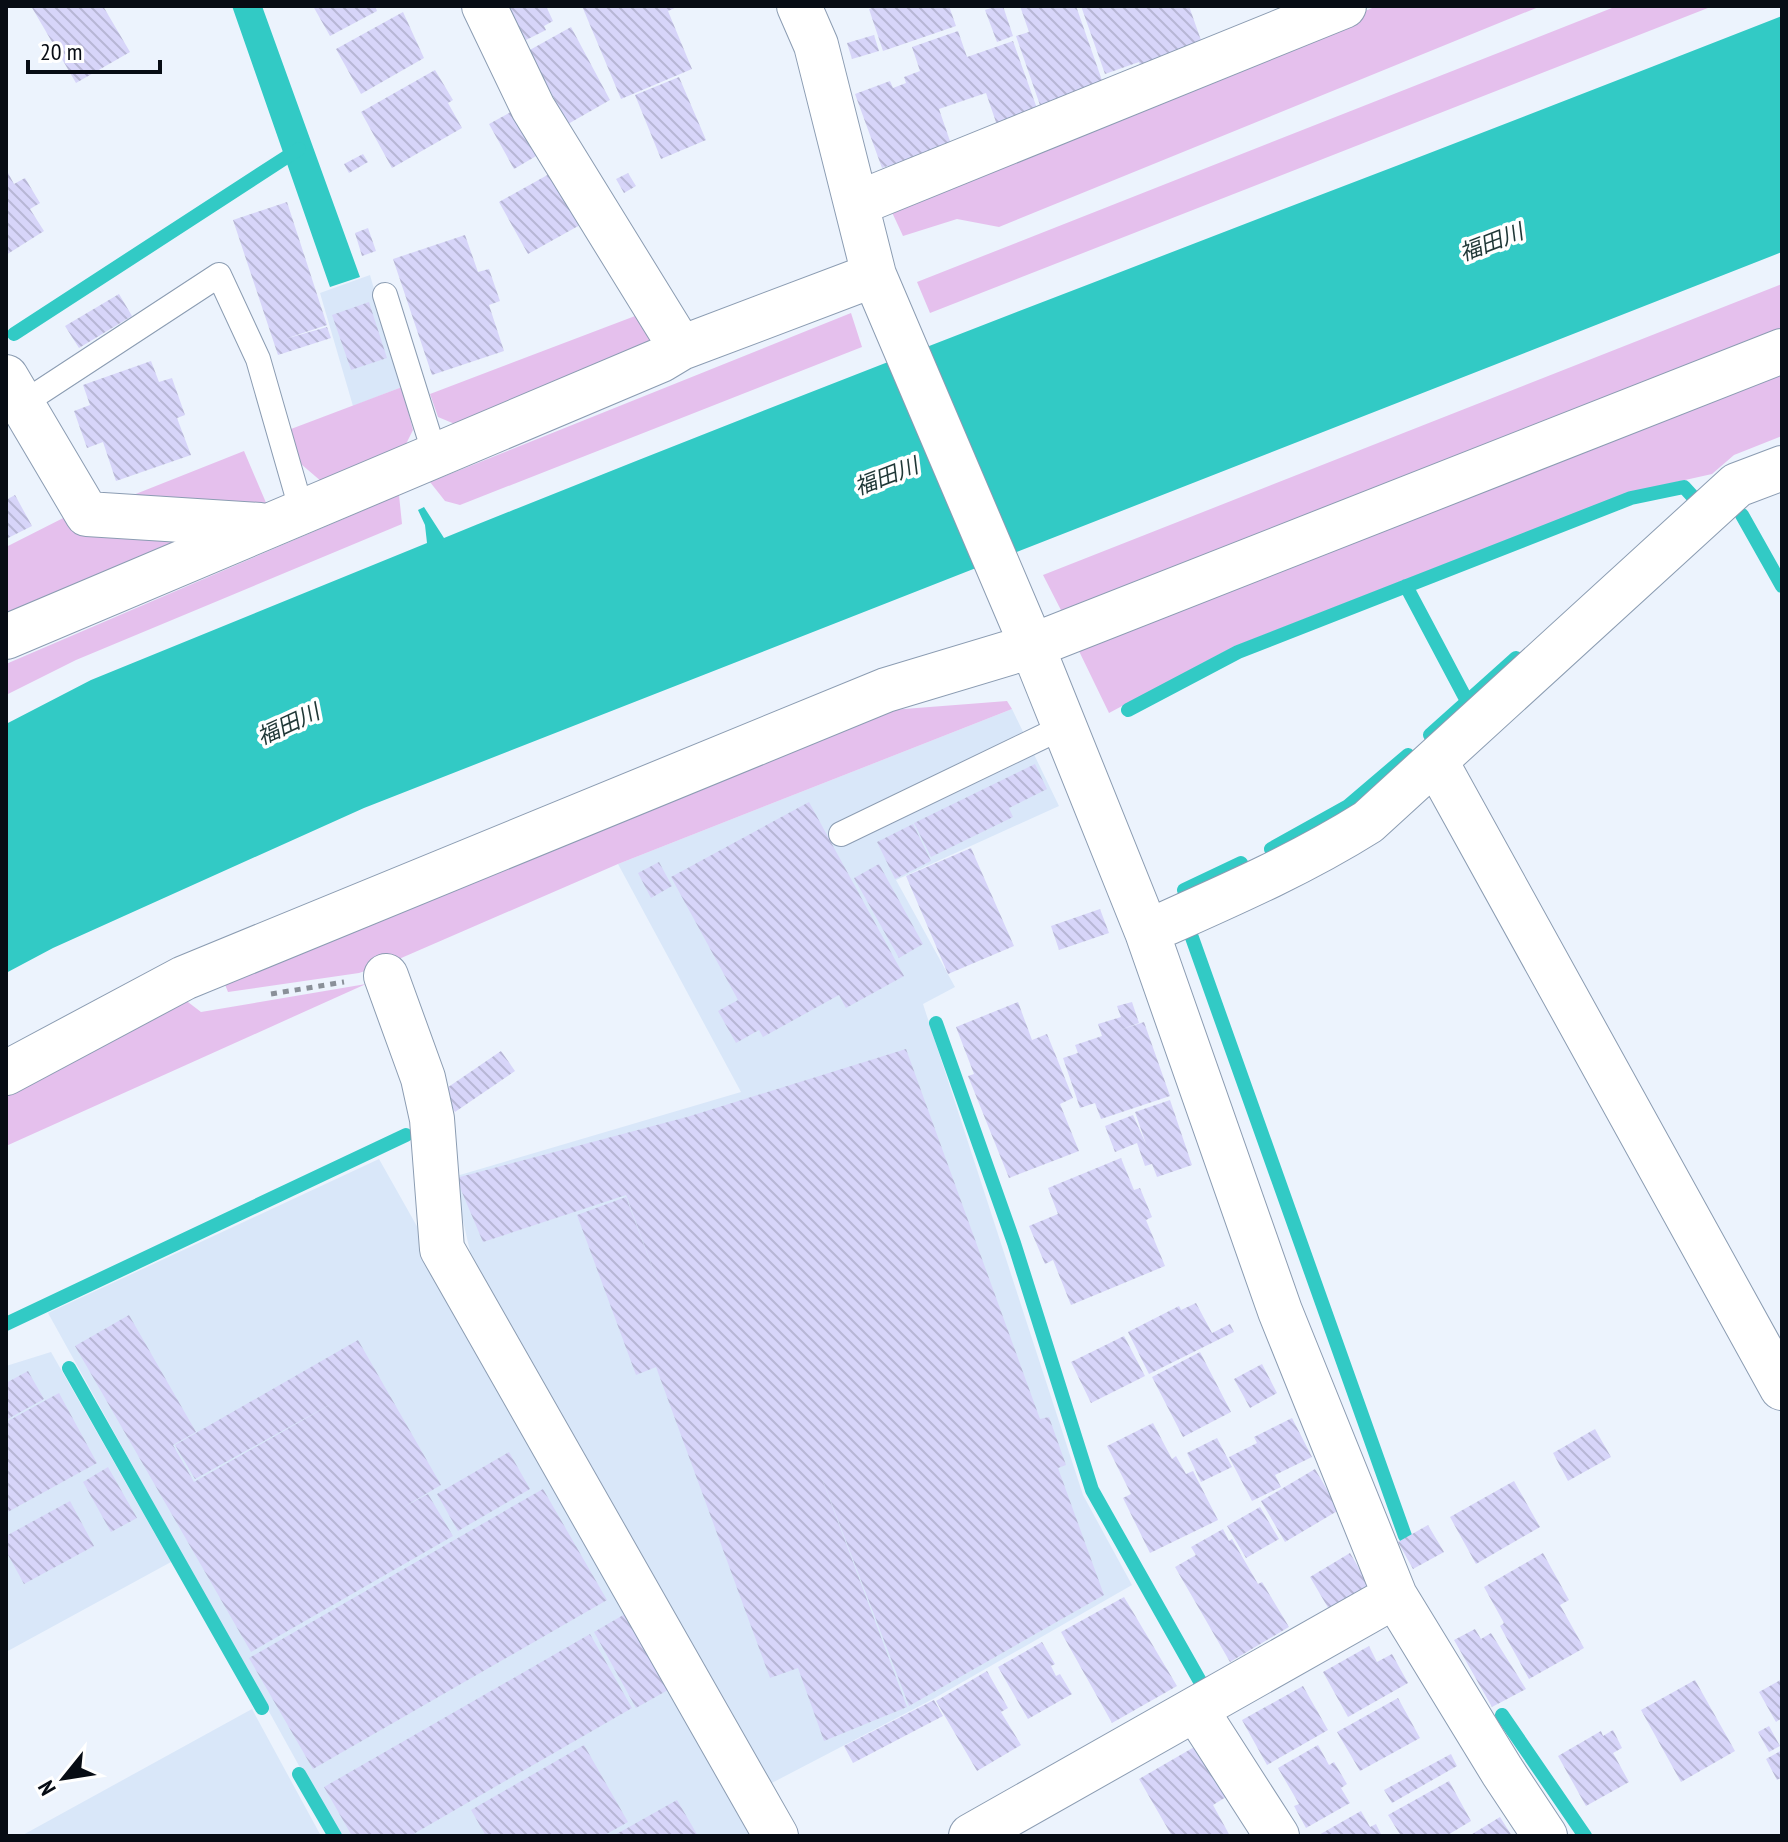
<svg xmlns="http://www.w3.org/2000/svg" width="1788" height="1842" viewBox="0 0 1788 1842" font-family="'PT Sans Narrow','Noto Sans JP',sans-serif">
  <style>
    .built { fill: #d9e7f9 }
    .grass { fill: #e5c0ed }
    .water { fill: #32cac5 }
    .lines { fill: none; stroke-linecap: round; stroke-linejoin: round }
    .stream { stroke: #32cac5; stroke-width: 14 }
    .building { fill: url(#building-back-hatch) }
    .lane-casing { stroke: #8b9cb2; stroke-width: 26 }
    .street-casing { stroke: #8b9cb2; stroke-width: 46 }
    .path { stroke: #8a9099; stroke-width: 5; stroke-dasharray: 6 6; stroke-linecap: butt }
    .lane { stroke: #fff; stroke-width: 24 }
    .street { stroke: #fff; stroke-width: 44 }
    .labels { text-anchor: middle; stroke-width: 7; stroke-linejoin: round; paint-order: stroke }
    .water-label { font-size: 22px; font-style: italic; fill: #1f3736; stroke: #fff }
  </style>
  <defs>
    <pattern id="building-back-hatch" width="6" height="6" patternUnits="userSpaceOnUse" patternTransform="scale(2)"><rect width="6" height="6" fill="#d7d5f9"/><path d="M-1 5l2 2M0 0l6 6M5-1l2 2" fill="none" stroke="#b7b6d5"/></pattern>
  </defs>
  <rect width="100%" height="100%" fill="#ecf3fd"/>
  <!-- built -->
  <path class="built" d="M 370,275 L 402,387 L 353,406 L 320,293 Z
    M 1012,709 L 1059,806 L 896,880 L 955,987 L 923,1004 L 1083,1495 L 1132,1585 L 933,1699 L 766,1786 L 475,1273 L 453,1177 L 741,1092 L 618,864 Z
    M 379,1159 L 761,1836 L 338,1836 L 48,1313 Z
    M 51,1352 L 171,1562 L 6,1652 L 6,1366 Z
    M 252,1709 L 321,1836 L 21,1836 Z"/>
  <!-- grass -->
  <path class="grass" d="M 1377,6 L 1541,6 L 999,227 L 957,219 L 903,236 L 890,208 Z
    M 1617,6 L 1713,6 L 930,313 L 917,282 Z
    M 1782,284 L 1782,331 L 1064,616 L 1043,575 Z
    M 643,313 L 662,344 L 462,427 L 438,417 L 430,394 Z
    M 851,313 L 862,347 L 460,505 L 445,501 L 430,482 Z
    M 1782,368 L 1782,436 L 1734,455 L 1712,474 L 1627,493 L 1233,647 L 1109,713 L 1077,647 Z
    M 402,387 L 413,430 L 404,448 L 322,482 L 301,464 L 291,429 Z
    M 244,451 L 267,505 L 113,503 Z
    M 399,495 L 402,524 L 76,660 L 6,695 L 6,664 Z
    M 81,509 L 195,533 L 6,618 L 6,547 Z
    M 1007,701 L 1012,709 L 618,864 L 392,962 L 359,973 L 228,992 L 222,977 L 891,710 Z
    M 366,984 L 6,1146 L 6,1093 L 184,999 L 201,1012 Z"/>
  <!-- water -->
  <path class="water" d="M 232,6 L 262,6 L 360,277 L 330,287 Z
    M 1782,16 L 1782,252 L 364,808 L 53,948 L 6,973 L 6,724 L 91,680 L 427,543 L 425,525 L 418,510 L 424,507 L 444,538 C 888,358 1336,191 1782,16 Z"/>
  <g class="lines">
    <!-- stream -->
    <path class="stream" d="M 14,334 L 299,149
      M 1742,515 L 1782,586
      M 1406,586 L 1467,701
      M 1128,710 L 1238,652 L 1631,498 L 1684,487 L 1695,499
      M 1430,735 L 1516,658
      M 1271,849 L 1348,806 L 1408,755
      M 1184,890 L 1241,863
      M 1190,932 L 1405,1536
      M 936,1023 L 1014,1243 L 1092,1490 L 1201,1683
      M 6,1324 L 406,1135
      M 69,1368 L 262,1708
      M 1502,1715 L 1585,1836
      M 299,1774 L 335,1836"/>
  </g>
  <!-- building -->
  <path class="building" d="M 31,6 L 103,6 L 130,52 L 76,83 Z
    M 313,6 L 375,6 L 377,11 L 330,36 Z
    M 508,6 L 546,6 L 553,21 L 544,26 L 546,30 L 526,40 Z
    M 582,6 L 679,6 L 668,11 L 692,69 L 621,99 Z
    M 878,6 L 949,6 L 956,26 L 883,51 L 869,9 Z
    M 997,6 L 1003,6 L 1013,36 L 997,42 L 985,10 Z
    M 1020,6 L 1076,6 L 1104,86 L 1041,108 L 1016,36 L 1029,32 Z
    M 1081,6 L 1189,6 L 1203,46 L 1141,67 L 1139,62 L 1105,74 Z
    M 403,12 L 424,58 L 361,94 L 336,49 Z
    M 571,27 L 610,100 L 568,124 L 528,51 Z
    M 958,31 L 967,57 L 1013,41 L 1039,114 L 998,128 L 986,93 L 939,109 L 951,144 L 890,172 L 888,166 L 882,168 L 855,94 L 890,81 L 893,88 L 906,83 L 904,77 L 920,71 L 912,47 Z
    M 874,35 L 879,51 L 852,59 L 847,43 Z
    M 435,70 L 453,100 L 448,103 L 462,128 L 392,168 L 361,112 Z
    M 679,77 L 706,140 L 661,159 L 635,95 Z
    M 518,108 L 543,152 L 514,169 L 489,124 Z
    M 363,154 L 368,162 L 349,173 L 344,164 Z
    M 6,169 L 14,184 L 25,178 L 40,203 L 30,209 L 44,231 L 6,255 Z
    M 551,173 L 580,225 L 528,254 L 499,202 Z
    M 628,173 L 636,186 L 624,193 L 616,179 Z
    M 287,202 L 327,325 L 285,339 L 327,327 L 331,338 L 278,355 L 233,220 Z
    M 368,228 L 376,251 L 362,256 L 355,233 Z
    M 465,235 L 478,272 L 489,269 L 500,301 L 489,305 L 504,351 L 432,375 L 393,259 Z
    M 119,294 L 132,316 L 79,348 L 65,326 Z
    M 369,302 L 387,358 L 351,370 L 332,315 Z
    M 151,361 L 159,382 L 172,378 L 185,415 L 177,418 L 191,455 L 116,481 L 103,442 L 87,448 L 74,411 L 90,405 L 83,385 Z
    M 15,495 L 32,526 L 6,539 L 6,500 Z
    M 1035,764 L 1047,789 L 1009,808 L 1013,817 L 931,857 L 914,823 Z
    M 809,802 L 904,976 L 846,1008 L 839,995 L 763,1037 L 759,1030 L 736,1043 L 718,1011 L 738,1000 L 671,877 Z
    M 913,824 L 931,861 L 895,879 L 877,842 Z
    M 971,848 L 1014,946 L 948,974 L 906,876 Z
    M 659,862 L 672,886 L 651,898 L 638,873 Z
    M 879,864 L 923,944 L 899,958 L 854,878 Z
    M 1100,909 L 1109,933 L 1059,950 L 1051,926 Z
    M 1018,1002 L 1032,1040 L 1047,1034 L 1073,1098 L 1060,1104 L 1079,1151 L 1009,1178 L 968,1076 L 974,1074 L 956,1027 Z
    M 1132,1002 L 1139,1023 L 1120,1030 L 1144,1022 L 1170,1096 L 1101,1119 L 1095,1103 L 1080,1108 L 1063,1058 L 1078,1053 L 1075,1045 L 1102,1036 L 1098,1024 L 1121,1017 L 1117,1006 Z
    M 906,1049 L 1040,1419 L 1049,1417 L 1066,1465 L 1058,1468 L 1104,1595 L 909,1706 L 815,1460 L 907,1707 L 824,1741 L 798,1668 L 770,1678 L 656,1367 L 636,1375 L 577,1215 L 626,1197 L 664,1299 L 626,1195 L 483,1242 L 456,1178 L 687,1117 Z
    M 501,1051 L 515,1071 L 455,1112 L 441,1092 Z
    M 1170,1100 L 1192,1165 L 1157,1177 L 1152,1164 L 1145,1166 L 1137,1143 L 1115,1152 L 1105,1126 L 1133,1115 L 1146,1144 L 1135,1112 Z
    M 1121,1158 L 1134,1190 L 1140,1188 L 1152,1217 L 1146,1220 L 1165,1266 L 1071,1305 L 1053,1260 L 1045,1264 L 1029,1226 L 1058,1214 L 1048,1188 Z
    M 1196,1303 L 1212,1333 L 1230,1324 L 1234,1332 L 1149,1374 L 1128,1332 L 1179,1306 L 1181,1310 Z
    M 129,1315 L 196,1432 L 173,1445 L 194,1482 L 340,1399 L 195,1479 L 175,1445 L 358,1340 L 441,1485 L 402,1508 L 428,1494 L 453,1536 L 251,1652 L 75,1346 Z
    M 1124,1336 L 1145,1376 L 1091,1403 L 1071,1362 Z
    M 1200,1352 L 1231,1412 L 1183,1437 L 1152,1377 Z
    M 1262,1364 L 1277,1393 L 1250,1408 L 1234,1379 Z
    M 28,1371 L 44,1399 L 6,1420 L 6,1383 Z
    M 59,1393 L 97,1463 L 6,1513 L 6,1422 Z
    M 1292,1418 L 1312,1457 L 1275,1475 L 1281,1487 L 1252,1501 L 1229,1457 L 1257,1443 L 1254,1437 Z
    M 1153,1423 L 1172,1459 L 1176,1456 L 1186,1474 L 1193,1471 L 1218,1520 L 1150,1553 L 1123,1498 L 1131,1494 L 1107,1446 Z
    M 1595,1429 L 1611,1457 L 1568,1481 L 1553,1453 Z
    M 1217,1438 L 1232,1467 L 1201,1482 L 1187,1453 Z
    M 509,1452 L 530,1489 L 458,1531 L 437,1494 Z
    M 108,1467 L 137,1518 L 111,1532 L 83,1482 Z
    M 1315,1469 L 1339,1510 L 1285,1542 L 1261,1501 Z
    M 1514,1481 L 1540,1527 L 1476,1564 L 1450,1517 Z
    M 543,1489 L 607,1600 L 313,1769 L 249,1658 Z
    M 70,1501 L 94,1546 L 24,1584 L 6,1551 L 6,1536 Z
    M 1260,1507 L 1279,1539 L 1246,1558 L 1227,1526 Z
    M 1428,1525 L 1444,1552 L 1413,1569 L 1398,1542 Z
    M 1223,1529 L 1229,1541 L 1232,1539 L 1258,1584 L 1262,1582 L 1289,1627 L 1230,1662 L 1175,1567 L 1196,1555 L 1191,1547 Z
    M 1350,1553 L 1370,1587 L 1330,1611 L 1310,1577 Z
    M 1543,1553 L 1569,1600 L 1560,1605 L 1584,1648 L 1529,1679 L 1500,1626 L 1504,1623 L 1484,1587 Z
    M 1124,1597 L 1177,1686 L 1112,1723 L 1061,1632 Z
    M 625,1614 L 668,1690 L 636,1708 L 594,1632 Z
    M 1475,1629 L 1481,1639 L 1491,1633 L 1526,1689 L 1492,1707 L 1454,1640 Z
    M 590,1634 L 632,1708 L 410,1836 L 352,1836 L 324,1787 Z
    M 1042,1642 L 1055,1664 L 1051,1666 L 1056,1676 L 1060,1674 L 1072,1694 L 1028,1719 L 998,1667 Z
    M 1369,1646 L 1377,1662 L 1392,1654 L 1408,1683 L 1348,1717 L 1323,1672 Z
    M 987,1671 L 1008,1708 L 1001,1712 L 1021,1745 L 977,1771 L 936,1701 Z
    M 1782,1679 L 1782,1718 L 1776,1722 L 1759,1692 Z
    M 1695,1680 L 1735,1751 L 1681,1782 L 1641,1710 Z
    M 1303,1686 L 1328,1730 L 1267,1765 L 1242,1720 Z
    M 1398,1698 L 1420,1738 L 1360,1771 L 1337,1732 Z
    M 934,1700 L 943,1716 L 853,1763 L 844,1746 Z
    M 1769,1726 L 1780,1746 L 1769,1752 L 1758,1732 Z
    M 1613,1730 L 1622,1748 L 1613,1753 L 1629,1782 L 1586,1806 L 1558,1756 L 1601,1731 L 1603,1736 Z
    M 584,1745 L 628,1822 L 603,1836 L 486,1836 L 471,1810 Z
    M 1318,1745 L 1329,1765 L 1334,1762 L 1347,1784 L 1341,1788 L 1350,1803 L 1306,1828 L 1294,1806 L 1299,1804 L 1278,1768 Z
    M 1196,1746 L 1226,1797 L 1213,1805 L 1230,1836 L 1172,1836 L 1139,1779 Z
    M 1782,1750 L 1782,1777 L 1777,1780 L 1766,1759 Z
    M 1451,1754 L 1457,1766 L 1392,1803 L 1384,1790 Z
    M 1449,1781 L 1471,1821 L 1446,1836 L 1401,1836 L 1388,1815 Z
    M 677,1800 L 698,1836 L 613,1836 Z
    M 1361,1811 L 1370,1827 L 1376,1824 L 1382,1836 L 1317,1836 Z
    M 1500,1817 L 1512,1836 L 1469,1836 Z"/>
  <g class="lines">
    <defs>
      <path id="lane" d="M 385,295 L 435,455
        M 22,404 L 219,275 L 258,359 L 302,512
        M 841,834 L 1065,726"/>
      <path id="street" d="M 484,6 L 533,108 L 681,348
        M 799,6 L 816,45 L 874,275 L 1032,646 L 1147,932 L 1280,1311 L 1395,1596 L 1502,1771 L 1545,1836
        M 856,204 L 1344,6
        M 6,377 L 87,514 L 260,525
        M 6,637 L 661,360 L 681,348 L 874,275
        M 1436,762 L 1782,1388
        M 1147,932 C 1223,898 1298,866 1368,822 L 1737,485 L 1782,468
        M 386,976 L 423,1078 L 432,1119 L 442,1249 L 776,1836
        M 6,1073 L 184,978 L 886,690 L 1032,646 L 1782,351
        M 1196,1710 L 1277,1836
        M 971,1836 L 1395,1596"/>
    </defs>
    <!-- lane casing -->
    <use href="#lane" class="lane-casing"/>
    <!-- street casing -->
    <use href="#street" class="street-casing"/>
    <!-- path -->
    <path class="path" d="M 271,994 L 344,982"/>
    <!-- lane -->
    <use href="#lane" class="lane"/>
    <!-- street -->
    <use href="#street" class="street"/>
  </g>
  <g class="labels">
    <!-- water labels -->
    <g class="water-label">
      <text transform="translate(1491 242) rotate(-21)" y="8">福田川</text>
      <text transform="translate(886 476) rotate(-21)" y="8">福田川</text>
      <text transform="translate(288 724) rotate(-25)" y="8">福田川</text>
    </g>
  </g>
  <!-- border -->
  <rect width="1788" height="1842" fill="none" stroke="#070c14" stroke-width="16"/>
  <!-- north arrow -->
  <g transform="translate(64 1778) rotate(240)" stroke="#ffffff" stroke-width="6" paint-order="stroke">
  <path d="M0-6L14 30L0 20L-14 30Z" fill="#070c14"/>
  <text y="-12" font-size="22" font-weight="bold" text-anchor="middle" fill="#070c14">N</text>
  </g>
  <!-- scale -->
  <path d="M28 60v12h132v-12" fill="none" stroke="#070c14" stroke-width="4"/>
  <text x="40" y="60" font-size="24" fill="#070c14" stroke="#ffffff" stroke-width="6" paint-order="stroke">20 m</text>
</svg>
